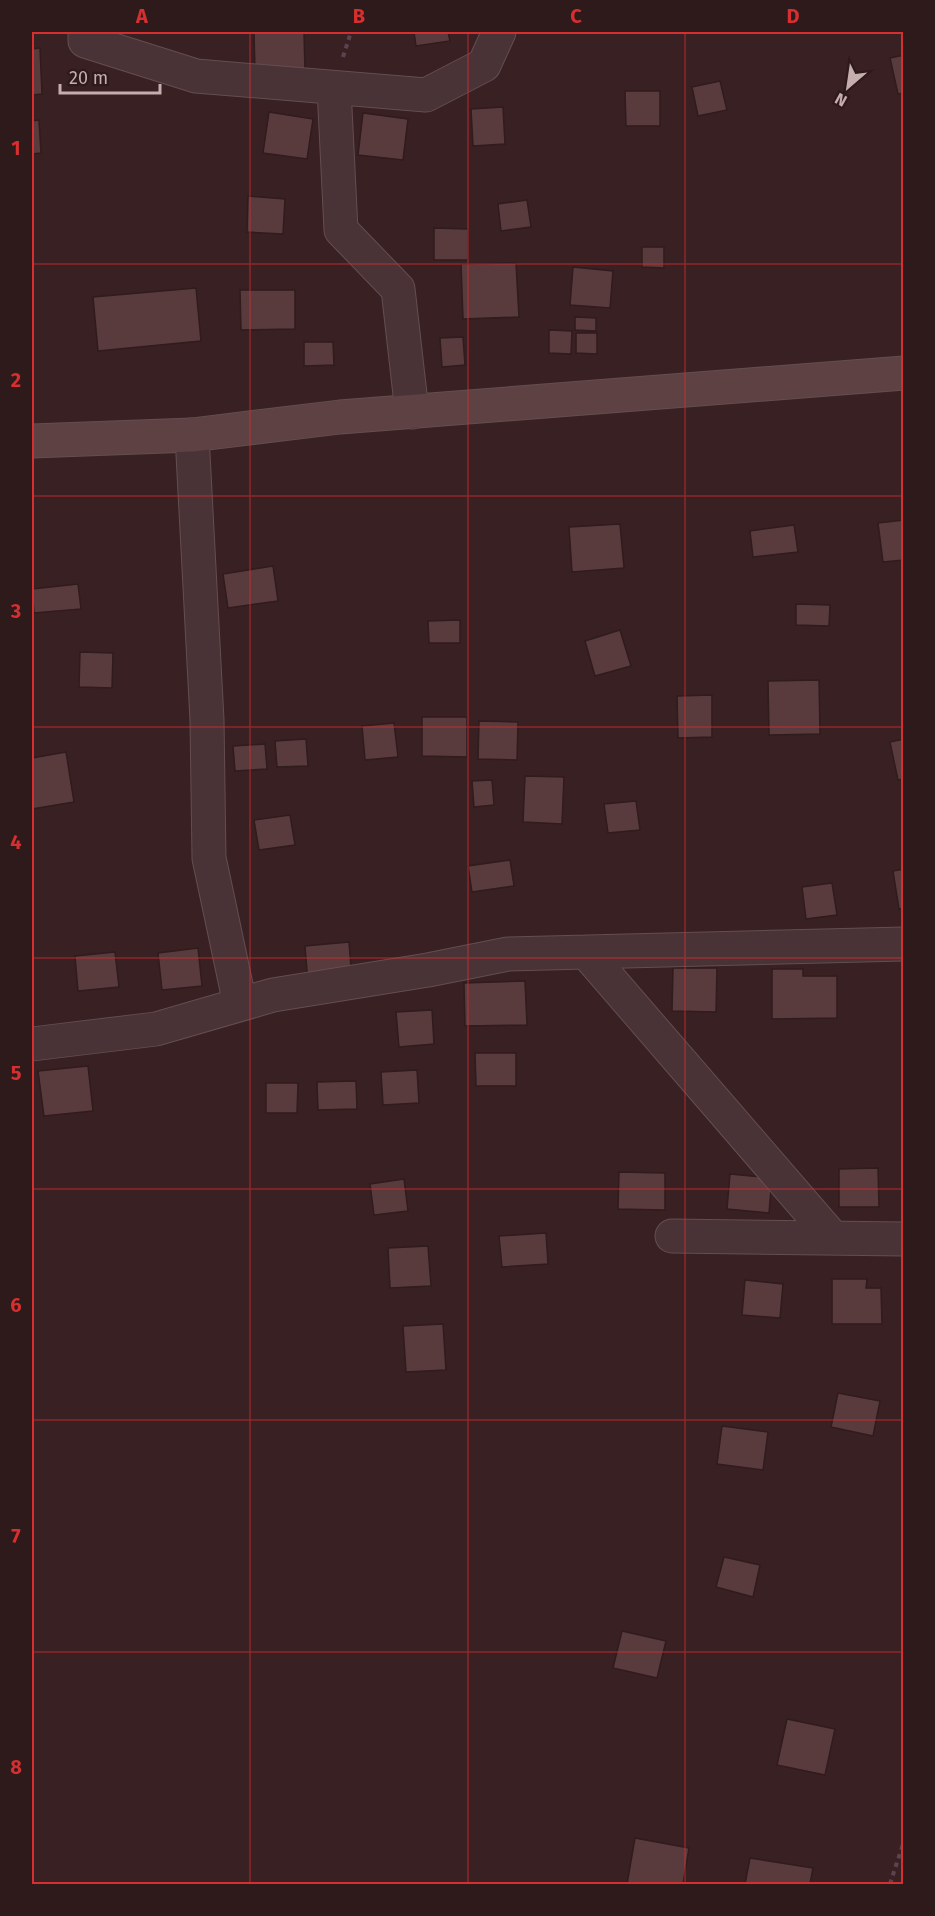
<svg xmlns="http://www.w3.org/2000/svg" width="935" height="1916" viewBox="0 0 935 1916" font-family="'Fira Sans',sans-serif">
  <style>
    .building { fill: #593b3e; stroke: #301b1d; stroke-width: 1.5 }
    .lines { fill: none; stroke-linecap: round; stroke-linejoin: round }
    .street-casing { stroke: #644e50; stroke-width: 35 }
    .secondary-casing { stroke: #644e50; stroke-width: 35 }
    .path { stroke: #5c4351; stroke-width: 4; stroke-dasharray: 4.5 4.5; stroke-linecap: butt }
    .street { stroke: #493336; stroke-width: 33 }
    .secondary { stroke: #5d4143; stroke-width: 33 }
    .grid { fill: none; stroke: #d52f2f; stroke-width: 1.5; stroke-opacity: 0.55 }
    .neatline { fill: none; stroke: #d52f2f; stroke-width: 2 }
    .grid-label { font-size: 20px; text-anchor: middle; font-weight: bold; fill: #d52f2f }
  </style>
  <rect width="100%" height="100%" fill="#392023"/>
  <!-- building -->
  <path class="building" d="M 254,32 L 304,32 L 305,71 L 255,73 Z
    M 414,32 L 448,32 L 450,41 L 416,46 Z
    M 40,48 L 42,94 L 32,95 L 32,49 Z
    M 904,55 L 904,93 L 898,94 L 890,58 Z
    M 720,81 L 727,110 L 698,116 L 692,87 Z
    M 625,91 L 660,91 L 660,126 L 626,126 Z
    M 503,107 L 505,144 L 473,146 L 471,109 Z
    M 269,112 L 313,119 L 307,159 L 263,153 Z
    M 363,113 L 408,119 L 403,160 L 358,155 Z
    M 39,120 L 41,153 L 32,154 L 32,121 Z
    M 248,196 L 285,199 L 283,234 L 247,232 Z
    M 527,200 L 531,227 L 501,231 L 498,204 Z
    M 434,228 L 468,229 L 468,260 L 434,260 Z
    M 642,247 L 664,247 L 664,268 L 642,267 Z
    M 516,263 L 519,317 L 463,319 L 461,264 Z
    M 573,267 L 613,271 L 610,308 L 570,305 Z
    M 196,288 L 201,341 L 98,351 L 93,297 Z
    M 240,290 L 295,290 L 295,329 L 241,330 Z
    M 575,317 L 596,318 L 596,331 L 575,330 Z
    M 549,330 L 572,331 L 571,354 L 549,353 Z
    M 576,333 L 597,333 L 597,354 L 576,353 Z
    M 463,337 L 465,365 L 442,367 L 440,338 Z
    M 304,342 L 333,342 L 334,365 L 304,366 Z
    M 904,520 L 904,560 L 883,562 L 878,523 Z
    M 620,524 L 624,568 L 572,572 L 569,527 Z
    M 794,525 L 798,552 L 753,557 L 750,531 Z
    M 273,566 L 278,601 L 228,608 L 223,574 Z
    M 78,584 L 81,609 L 34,613 L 32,589 Z
    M 796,604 L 830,605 L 829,626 L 796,625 Z
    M 460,620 L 460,643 L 429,643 L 428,621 Z
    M 620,630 L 631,666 L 595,676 L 585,641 Z
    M 80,652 L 113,653 L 112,688 L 79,687 Z
    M 819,680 L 820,734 L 769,735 L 768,681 Z
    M 712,695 L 712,737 L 678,738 L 677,696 Z
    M 422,717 L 467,717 L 467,757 L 422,756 Z
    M 479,721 L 518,722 L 517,760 L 478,759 Z
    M 394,723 L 398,757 L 365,760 L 362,726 Z
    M 306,739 L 308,766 L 277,767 L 275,741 Z
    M 904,739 L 904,779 L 898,780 L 890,742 Z
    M 265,744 L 267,769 L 235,771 L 233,746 Z
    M 66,752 L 74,802 L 32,809 L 32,758 Z
    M 525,776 L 564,777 L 562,824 L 523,822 Z
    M 492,780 L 494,805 L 474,807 L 472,781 Z
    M 636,801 L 640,830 L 608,833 L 604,804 Z
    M 290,815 L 295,845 L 259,850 L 254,820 Z
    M 510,860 L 514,886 L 472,892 L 468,866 Z
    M 904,869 L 904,908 L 899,909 L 893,871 Z
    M 832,883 L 837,915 L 806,919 L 802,887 Z
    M 349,942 L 352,980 L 308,984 L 305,946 Z
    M 198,948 L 202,986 L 162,990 L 158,953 Z
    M 115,952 L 119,987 L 78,991 L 75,956 Z
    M 673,968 L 717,968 L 716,1012 L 672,1011 Z
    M 772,969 L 803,969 L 803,976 L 837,976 L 837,1018 L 772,1019 Z
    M 525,981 L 527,1025 L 465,1026 L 464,983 Z
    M 432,1010 L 434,1044 L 399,1047 L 396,1012 Z
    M 475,1053 L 516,1053 L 516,1086 L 476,1086 Z
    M 88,1066 L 93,1111 L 44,1116 L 38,1071 Z
    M 417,1070 L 419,1103 L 383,1105 L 381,1072 Z
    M 356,1081 L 357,1109 L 318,1110 L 317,1082 Z
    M 266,1083 L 298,1083 L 297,1113 L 266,1113 Z
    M 878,1168 L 879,1207 L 839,1207 L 839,1169 Z
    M 619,1172 L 665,1173 L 665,1210 L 618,1209 Z
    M 730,1174 L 772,1178 L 769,1213 L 727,1209 Z
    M 404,1179 L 408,1211 L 374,1215 L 370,1184 Z
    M 546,1233 L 548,1264 L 502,1267 L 499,1236 Z
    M 428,1246 L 431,1286 L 390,1288 L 388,1248 Z
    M 832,1279 L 867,1279 L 866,1288 L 881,1288 L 882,1324 L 832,1324 Z
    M 745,1280 L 783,1284 L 780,1318 L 742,1315 Z
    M 443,1324 L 446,1370 L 406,1372 L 403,1326 Z
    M 838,1393 L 880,1401 L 873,1436 L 831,1427 Z
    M 722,1426 L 768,1432 L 763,1470 L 717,1464 Z
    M 724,1557 L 760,1565 L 753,1597 L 716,1587 Z
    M 622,1631 L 666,1641 L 657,1678 L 613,1668 Z
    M 787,1719 L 835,1729 L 825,1775 L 777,1765 Z
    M 635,1838 L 689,1848 L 683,1884 L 627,1884 Z
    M 750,1858 L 813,1868 L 810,1884 L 745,1884 Z"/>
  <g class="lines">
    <defs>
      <path id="street" d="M 85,32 L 85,41 L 196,76 L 426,95 L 484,65 L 499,32
        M 334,88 L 341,230 L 398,289 L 412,412
        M 192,435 L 207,720 L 209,858 L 240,1004
        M 586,952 L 833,1238
        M 32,1044 L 156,1029 L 273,995 L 428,970 L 508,954 L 904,944
        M 672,1236 L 904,1239"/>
      <path id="secondary" d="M 32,441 L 192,435 L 340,417 L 904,373"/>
    </defs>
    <!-- street casing -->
    <use href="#street" class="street-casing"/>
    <!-- secondary casing -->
    <use href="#secondary" class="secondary-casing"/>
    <!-- path -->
    <path class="path" d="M 343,57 L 351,32
      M 890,1884 L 904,1841"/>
    <!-- street -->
    <use href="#street" class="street"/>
    <!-- secondary -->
    <use href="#secondary" class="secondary"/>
  </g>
  <!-- grid -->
  <path class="grid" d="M 250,32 L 250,1884M 468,32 L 468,1884M 685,32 L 685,1884M 32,264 L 904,264M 32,496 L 904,496M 32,727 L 904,727M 32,958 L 904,958M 32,1189 L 904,1189M 32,1420 L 904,1420M 32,1652 L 904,1652"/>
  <!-- border -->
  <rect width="935" height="1916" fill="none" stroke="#2e191b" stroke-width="66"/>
  <!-- north arrow -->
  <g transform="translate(848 87) rotate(209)" stroke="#2e191b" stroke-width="4.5" paint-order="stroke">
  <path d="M0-4.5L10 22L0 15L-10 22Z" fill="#c6aeaf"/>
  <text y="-9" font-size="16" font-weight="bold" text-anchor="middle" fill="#c6aeaf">N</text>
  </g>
  <!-- scale -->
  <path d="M60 84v9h100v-9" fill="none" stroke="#c6aeaf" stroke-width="3"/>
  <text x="69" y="84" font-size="18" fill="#c6aeaf" stroke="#2e191b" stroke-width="4.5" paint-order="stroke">20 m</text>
  <rect x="33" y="33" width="869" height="1850" class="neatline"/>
  <g class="grid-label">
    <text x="142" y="23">A</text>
    <text x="359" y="23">B</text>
    <text x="576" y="23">C</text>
    <text x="793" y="23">D</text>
    <text x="16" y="155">1</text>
    <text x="16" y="387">2</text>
    <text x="16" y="618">3</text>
    <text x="16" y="849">4</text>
    <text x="16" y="1080">5</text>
    <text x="16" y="1312">6</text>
    <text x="16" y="1543">7</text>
    <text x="16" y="1774">8</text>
  </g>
</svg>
